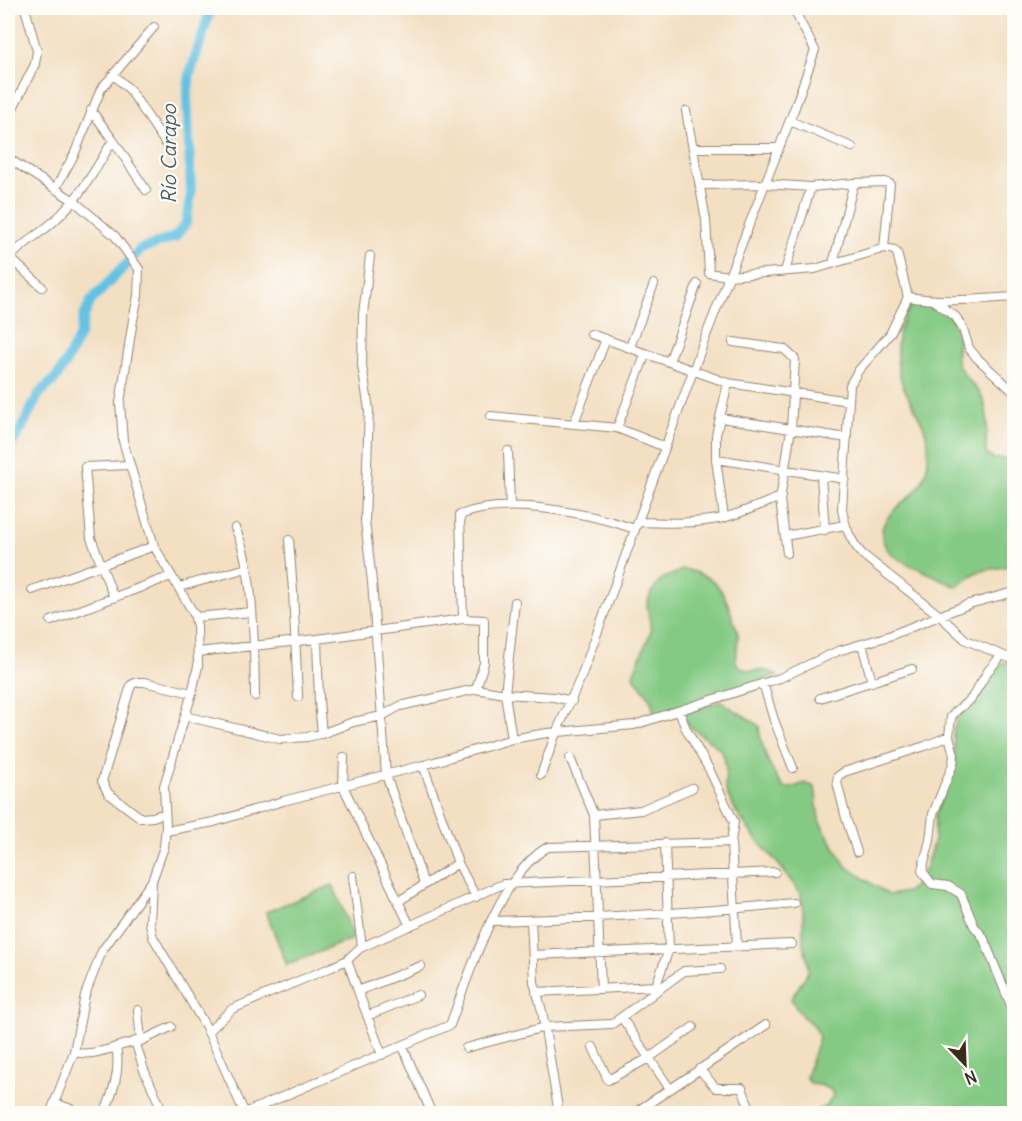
<svg xmlns="http://www.w3.org/2000/svg" width="1022" height="1121" viewBox="0 0 1022 1121" font-family="Delius,sans-serif">
  <style>
    .green { fill: #85ca84; stroke: #607a51; stroke-width: 1.5 }
    .lines { fill: none; stroke-linecap: round; stroke-linejoin: round }
    .river { stroke: #64c2e2; stroke-width: 10 }
    .minor-casing { stroke: #978470; stroke-width: 10 }
    .minor { stroke: #fff; stroke-width: 8 }
    .labels { text-anchor: middle; stroke-width: 4.5; stroke-linejoin: round; paint-order: stroke }
    .water-label { font-size: 20px; font-style: italic; fill: #495f63; stroke: #fdfcf7 }
  </style>
  <rect width="100%" height="100%" fill="#fdfcf7"/>
  <filter id="ink" filterUnits="userSpaceOnUse"><feTurbulence type="fractalNoise" baseFrequency=".0167" numOctaves="2"/><feDisplacementMap in="SourceGraphic" scale="12" xChannelSelector="R" yChannelSelector="G"/><feConvolveMatrix kernelMatrix="1 2 1 2 8 2 1 2 1" color-interpolation-filters="sRGB"/></filter>
  <filter id="wash" filterUnits="userSpaceOnUse"><feTurbulence type="fractalNoise" baseFrequency=".008" numOctaves="4" result="noise"/><feDisplacementMap in="SourceGraphic" scale="24" xChannelSelector="R" yChannelSelector="G"/><feGaussianBlur stdDeviation="1.35" result="paint"/><feColorMatrix in="noise" values="0 0 0 0 0 0 0 0 0 0 0 0 0 0 0 0 0 1.4 0 .05"/><feComposite in="paint" operator="in"/></filter>
  <g filter="url(#wash)">
    <rect width="100%" height="100%" fill="#f3dfc2"/>
    <!-- green -->
    <path class="green" d="M 925,304 C 944,307 956,317 958,337 C 959,348 954,352 958,364 C 963,377 973,383 980,394 C 992,414 985,433 986,454 L 994,459 L 1014,457 L 1014,565 L 977,572 L 957,587 C 949,584 944,581 937,577 C 920,568 882,559 882,534 C 881,513 910,501 920,485 C 927,474 929,458 928,445 C 926,421 910,405 902,383 C 894,359 894,323 913,305 Z
      M 684,569 C 714,576 723,586 732,616 C 734,622 737,628 738,634 C 738,643 736,654 736,663 C 752,679 762,663 778,676 L 728,690 L 654,716 C 652,693 643,692 633,675 L 651,631 L 647,604 L 651,592 L 662,579 Z
      M 1008,662 L 1014,665 L 1014,1113 L 810,1113 L 826,1106 L 833,1096 L 831,1090 L 820,1085 L 811,1084 L 806,1077 L 819,1037 L 815,1027 L 802,1016 L 791,999 L 808,972 L 808,962 L 803,943 L 803,905 L 800,893 L 781,867 L 755,838 L 737,813 L 727,794 L 725,786 L 726,768 L 724,757 L 720,749 L 688,725 L 685,713 L 721,701 C 734,712 746,715 759,726 C 760,746 771,772 784,788 L 791,788 L 805,783 L 815,787 L 819,821 L 846,866 L 889,895 L 907,892 L 916,884 L 925,869 L 934,841 L 935,816 L 955,765 L 953,732 L 957,718 L 972,704 L 989,675 L 1002,663 Z
      M 333,885 L 354,938 L 287,965 L 266,912 Z"/>
    <g class="lines">
      <!-- river -->
      <path class="river" d="M 8,449 L 19,433 L 39,394 L 56,378 L 65,364 L 80,335 L 84,316 L 91,301 L 141,249 L 175,237 L 186,223 L 191,194 L 187,97 L 190,74 L 211,8"/>
    </g>
  </g>
  <g filter="url(#ink)">
    <g class="lines">
      <defs>
        <path id="minor" d="M 114,75 L 130,90 L 168,147
          M 91,110 L 113,140 L 146,190
          M 686,111 L 706,220 L 709,273 L 728,276 L 815,269 L 885,248 L 894,250 L 897,253 L 908,297 L 890,334 L 858,371 L 850,385 L 842,509 C 845,527 850,540 862,554 L 940,616 L 966,640 L 1014,660
          M 8,118 L 35,64 L 37,51 L 25,8
          M 790,121 L 852,147
          M 693,148 L 779,148
          M 8,158 L 74,201 L 115,236 L 139,269 L 138,296 L 133,320 L 120,403 L 123,441 L 154,546 L 194,614 L 197,626 L 198,666 L 192,693 L 164,786 L 166,826 L 164,847 L 152,881 L 102,951 L 85,995 L 74,1052 L 50,1114
          M 700,185 L 765,184 L 811,187 L 854,183 L 885,182 L 890,184 L 884,248
          M 55,189 L 74,155 L 101,89 L 154,27
          M 370,256 L 363,314 L 362,365 L 369,410 L 365,521 L 372,582 L 386,775 L 424,884
          M 833,263 L 854,183
          M 785,271 L 811,187
          M 42,287 L 10,258 C 22,243 39,235 53,222 C 79,199 96,169 113,140
          M 908,297 C 944,303 978,299 1014,297
          M 934,301 L 956,317 L 963,329 L 969,348 L 977,358 L 1014,392
          M 591,334 L 728,383 L 849,401
          M 733,342 L 784,349 L 795,359 L 791,429 L 780,500 L 787,553
          M 630,347 L 654,284
          M 669,362 L 697,284
          M 491,416 L 617,428 L 665,447
          M 721,418 L 847,438
          M 574,423 L 606,339
          M 617,428 L 646,353
          M 508,451 L 510,506
          M 716,459 L 845,479
          M 821,477 L 825,530
          M 724,518 L 716,459 L 716,435 L 728,383
          M 638,522 C 666,523 694,524 723,518 C 742,513 762,504 781,497
          M 235,528 C 255,568 254,650 255,696
          M 785,536 L 845,525
          M 289,540 L 293,591 L 298,697
          M 179,587 L 247,568
          M 32,590 L 154,546
          M 114,598 L 91,538 L 85,467 L 129,465
          M 195,617 L 252,612
          M 463,619 L 460,515 C 506,496 589,513 635,529
          M 51,621 L 171,576
          M 317,639 L 319,701 L 322,734
          M 862,644 L 872,682
          M 198,652 L 317,639 L 463,619 L 484,620 L 484,663 L 476,689
          M 1002,655 L 988,671 L 971,699 L 956,711 L 951,717 L 949,736 L 954,755 L 953,764 L 933,814 L 930,840 L 922,871 L 932,884 L 948,886 L 961,894 L 974,926 L 983,937 L 1014,1013
          M 763,683 L 774,720 L 793,768
          M 820,698 L 912,669
          M 679,711 L 686,729 L 709,769 L 734,822 L 731,842 L 737,946
          M 185,716 L 280,739 L 307,737 L 324,733 L 353,722 L 382,716 L 400,706 L 476,689 L 505,694 L 554,697 L 572,701
          M 512,739 L 505,694 L 515,602
          M 344,757 L 343,786 L 410,926
          M 570,758 L 594,815 L 601,989
          M 423,765 L 458,863 L 476,897
          M 541,775 L 556,733 L 581,677 L 707,333 L 795,107 L 815,50 L 793,8
          M 165,813 L 153,817 L 141,818 L 108,793 L 102,781 L 131,685 L 137,682 L 144,682 L 192,693
          M 594,815 L 641,810 L 692,788
          M 166,831 L 214,822 L 283,801 L 424,765 L 512,739 L 547,733 L 634,725 L 780,678 L 838,651 L 889,636 L 969,604 L 1014,592
          M 857,852 L 846,818 L 837,782 L 838,776 L 844,772 L 925,746 L 949,736
          M 353,876 L 362,947
          M 152,882 L 150,924 L 153,937 L 206,1027 L 245,1114
          M 399,901 L 458,863
          M 531,920 L 534,982 L 542,1011 L 559,1114
          M 491,921 C 592,918 693,913 794,903
          M 533,955 L 792,944
          M 347,960 L 358,991
          M 536,992 L 657,986
          M 654,993 L 684,971 L 720,969
          M 367,1016 L 418,995
          M 622,1018 L 670,1089
          M 208,1032 L 232,1009 L 332,967 L 347,960 L 360,948 L 503,884 L 775,872
          M 135,1041 L 144,1070 L 164,1114
          M 141,1041 L 171,1027
          M 403,1047 L 432,1114
          M 593,1047 L 608,1080 L 649,1058 L 693,1027
          M 466,1048 L 545,1027 L 612,1024 L 653,994 L 669,949 L 665,843
          M 74,1052 C 97,1058 119,1043 141,1041 L 138,1010
          M 382,1055 L 358,991 L 421,966
          M 699,1069 L 716,1088 L 742,1088 L 752,1114
          M 55,1103 L 84,1114
          M 104,1114 C 113,1093 121,1070 116,1047
          M 242,1114 L 450,1025 C 469,975 500,873 548,847 L 731,842
          M 633,1114 L 766,1025"/>
      </defs>
      <!-- minor casing -->
      <use href="#minor" class="minor-casing"/>
      <!-- minor -->
      <use href="#minor" class="minor"/>
    </g>
  </g>
  <g class="labels">
    <!-- water labels -->
    <g class="water-label">
      <text transform="translate(169 154) rotate(-90)" y="7">Río Carapo</text>
    </g>
  </g>
  <!-- margin -->
  <rect width="1022" height="1121" fill="none" stroke="#fdfcf7" stroke-width="30"/>
  <!-- north arrow -->
  <g transform="translate(965 1064) rotate(157)" stroke="#fdfcf7" stroke-width="4.5" paint-order="stroke">
  <path d="M0-4.5L10 22L0 15L-10 22Z" fill="#3b2a1e"/>
  <text y="-9" font-size="16" font-weight="bold" text-anchor="middle" fill="#3b2a1e">N</text>
  </g>
</svg>
